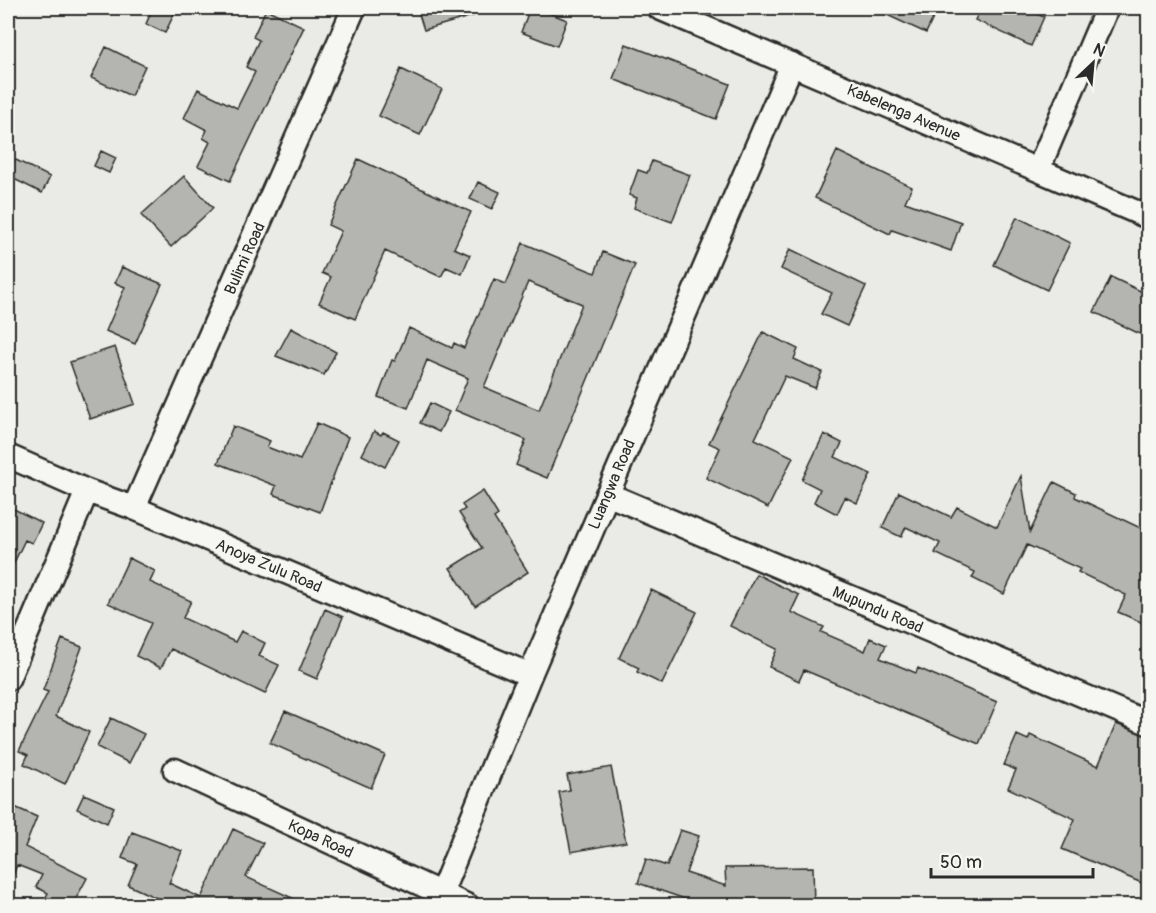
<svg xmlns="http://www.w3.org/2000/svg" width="1156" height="913" viewBox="0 0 1156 913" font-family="Pangolin,sans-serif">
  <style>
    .building { fill: #b4b4b1; stroke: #2b2b2b; stroke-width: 1.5; fill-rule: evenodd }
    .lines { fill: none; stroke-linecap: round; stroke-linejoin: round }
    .street-casing { stroke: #2b2b2b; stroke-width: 27 }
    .street { stroke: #f6f6f2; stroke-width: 22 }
    .labels { text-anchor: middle; stroke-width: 4.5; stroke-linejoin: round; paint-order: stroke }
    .street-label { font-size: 16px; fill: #2b2b2b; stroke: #f6f6f2 }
  </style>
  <rect width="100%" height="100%" fill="#eaeae6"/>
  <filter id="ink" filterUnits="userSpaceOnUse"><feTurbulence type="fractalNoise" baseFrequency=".0167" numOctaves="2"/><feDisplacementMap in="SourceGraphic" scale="12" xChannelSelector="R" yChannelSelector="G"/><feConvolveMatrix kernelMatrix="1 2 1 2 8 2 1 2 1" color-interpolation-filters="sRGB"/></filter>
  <g filter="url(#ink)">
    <!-- building -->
    <path class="building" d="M 153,8 L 177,8 L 165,33 L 146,24 Z
      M 417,8 L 485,8 L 486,12 L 424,30 Z
      M 530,8 L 536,8 L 567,20 L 557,46 L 521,32 Z
      M 872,8 L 933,8 L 932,12 L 935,14 L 926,33 Z
      M 981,8 L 1037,8 L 1035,13 L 1044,17 L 1031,46 L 975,20 Z
      M 266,9 L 304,27 L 230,181 L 198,166 L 210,142 L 203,138 L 207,130 L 184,118 L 198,89 L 237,108 L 255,72 L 246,67 L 259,40 L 253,37 Z
      M 626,44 L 730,84 L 716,119 L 613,79 Z
      M 106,47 L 145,66 L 131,96 L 91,78 Z
      M 401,69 L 442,89 L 420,135 L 379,116 Z
      M 101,151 L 116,158 L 109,173 L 94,166 Z
      M 837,151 L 912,187 L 905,202 L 961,222 L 951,251 L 892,230 L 890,234 L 815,198 Z
      M 8,156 L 50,177 L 42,193 L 8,176 Z
      M 358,159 L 471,212 L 454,248 L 470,255 L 462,274 L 446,267 L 441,277 L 385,251 L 355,319 L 319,303 L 331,277 L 322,273 L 341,231 L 328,225 Z
      M 652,161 L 690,175 L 672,222 L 634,208 L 637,198 L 629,195 L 638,170 L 647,173 Z
      M 184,176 L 213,208 L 171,247 L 141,215 Z
      M 478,182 L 500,192 L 492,209 L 470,199 Z
      M 1017,217 L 1070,243 L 1047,290 L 994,265 Z
      M 523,243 L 595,273 L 603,252 L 635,265 L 547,478 L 516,465 L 526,440 L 455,410 L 468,378 L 427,360 L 408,408 L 378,397 L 392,360 L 395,361 L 409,328 L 452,348 L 454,343 L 464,348 L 494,279 L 506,284 ZM 528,282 L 582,304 L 539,410 L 484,387 Z
      M 790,249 L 866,286 L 847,326 L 821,314 L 832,293 L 781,269 Z
      M 122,267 L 162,284 L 135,344 L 106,331 L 125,287 L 115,283 Z
      M 1111,277 L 1149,295 L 1149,321 L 1142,335 L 1094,312 Z
      M 291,328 L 336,352 L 324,375 L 276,356 Z
      M 763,332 L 798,349 L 794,359 L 822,372 L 815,388 L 785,376 L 755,439 L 793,457 L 768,508 L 706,478 L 720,448 L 709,443 Z
      M 115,347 L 135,404 L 90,419 L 70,362 Z
      M 430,403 L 449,412 L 439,432 L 420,423 Z
      M 317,423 L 348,437 L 320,512 L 273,494 L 276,486 L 218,463 L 233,426 L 270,441 L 267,447 L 300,460 Z
      M 374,431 L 381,435 L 383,432 L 399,440 L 385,467 L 362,455 Z
      M 824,434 L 842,443 L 835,457 L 871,474 L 857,503 L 845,497 L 837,514 L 814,502 L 820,489 L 802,480 Z
      M 1021,476 L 1030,532 L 1054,482 L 1076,493 L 1075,497 L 1149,532 L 1149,611 L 1143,623 L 1118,612 L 1126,595 L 1078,572 L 1080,569 L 1027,545 L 1004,594 L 972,578 L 975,572 L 935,553 L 940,543 L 906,527 L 901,537 L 882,528 L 899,492 L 951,517 L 957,507 L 997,527 Z
      M 483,491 L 498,515 L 494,518 L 528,572 L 475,606 L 450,568 L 482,548 L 459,513 L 465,509 L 462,505 Z
      M 8,506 L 42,523 L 32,543 L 25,540 L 8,575 Z
      M 129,558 L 155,571 L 150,582 L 191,601 L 183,618 L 235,642 L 241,631 L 265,643 L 259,656 L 279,665 L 265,694 L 171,649 L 161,668 L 136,656 L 151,623 L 108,603 Z
      M 756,574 L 799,595 L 791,612 L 824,627 L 821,632 L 865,651 L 870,638 L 886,645 L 880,658 L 916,673 L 918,668 L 997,702 L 979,744 L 804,670 L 799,681 L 769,667 L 777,649 L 730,626 Z
      M 651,590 L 697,612 L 662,684 L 637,672 L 639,668 L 619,658 Z
      M 325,609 L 343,617 L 317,679 L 299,671 Z
      M 62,639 L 82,647 L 56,716 L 89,732 L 65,784 L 24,764 L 28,755 L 19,751 L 48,692 L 43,690 Z
      M 285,711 L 385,755 L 371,788 L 270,743 Z
      M 111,718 L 144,734 L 129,763 L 97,747 Z
      M 1116,724 L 1149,736 L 1149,886 L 1062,849 L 1075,819 L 1008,788 L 1016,770 L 1004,765 L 1017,735 L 1028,740 L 1030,735 L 1098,766 Z
      M 611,767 L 626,842 L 571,852 L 559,792 L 570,790 L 567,775 Z
      M 84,794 L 114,807 L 107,823 L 77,809 Z
      M 8,804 L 37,817 L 25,847 L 87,878 L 72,906 L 41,906 L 48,893 L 36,887 L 42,875 L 17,865 L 8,887 Z
      M 233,829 L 263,843 L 246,877 L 310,906 L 174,906 L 128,885 L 137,864 L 122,858 L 132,832 L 182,851 L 169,883 L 201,898 Z
      M 680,830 L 699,836 L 686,873 L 726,886 L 725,868 L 813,867 L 814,906 L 740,906 L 740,899 L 702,899 L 700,904 L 638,883 L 646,859 L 667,866 Z"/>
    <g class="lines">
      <defs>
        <path id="street" d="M 659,8 L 1148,217
          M 1038,170 L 1107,8
          M 8,456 L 87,491 L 134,508 L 530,675
          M 607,494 L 1148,723
          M 134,508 L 354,8
          M 8,679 L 87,491
          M 175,770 L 468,906
          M 436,906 L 530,675 L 792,64"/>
      </defs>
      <!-- street casing -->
      <use href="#street" class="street-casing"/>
      <!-- street -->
      <use href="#street" class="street"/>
    </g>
  </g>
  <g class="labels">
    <!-- street labels -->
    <g class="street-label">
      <text transform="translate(904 112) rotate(23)" y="6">Kabelenga Avenue</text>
      <text transform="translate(244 258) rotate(-66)" y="6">Bulimi Road</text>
      <text transform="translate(611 484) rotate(-67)" y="6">Luangwa Road</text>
      <text transform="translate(269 565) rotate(23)" y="6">Anoya Zulu Road</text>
      <text transform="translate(878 609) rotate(23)" y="6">Mupundu Road</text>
      <text transform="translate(321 838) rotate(25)" y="6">Kopa Road</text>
    </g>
  </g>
  <!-- margin -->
  <rect width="1156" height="913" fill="none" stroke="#f6f6f2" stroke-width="30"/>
  <rect x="15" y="15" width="1126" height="883" fill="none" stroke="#2b2b2b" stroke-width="2" filter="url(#ink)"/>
  <!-- north arrow -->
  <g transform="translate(1093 63) rotate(26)" stroke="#f6f6f2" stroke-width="4.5" paint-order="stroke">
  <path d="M0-4.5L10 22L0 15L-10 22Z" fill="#2b2b2b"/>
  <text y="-9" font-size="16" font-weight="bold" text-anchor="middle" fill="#2b2b2b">N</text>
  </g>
  <!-- scale -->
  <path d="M931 868v9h162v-9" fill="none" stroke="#2b2b2b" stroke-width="3"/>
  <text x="940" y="868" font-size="18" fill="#2b2b2b" stroke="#f6f6f2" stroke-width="4.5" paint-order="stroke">50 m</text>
</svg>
